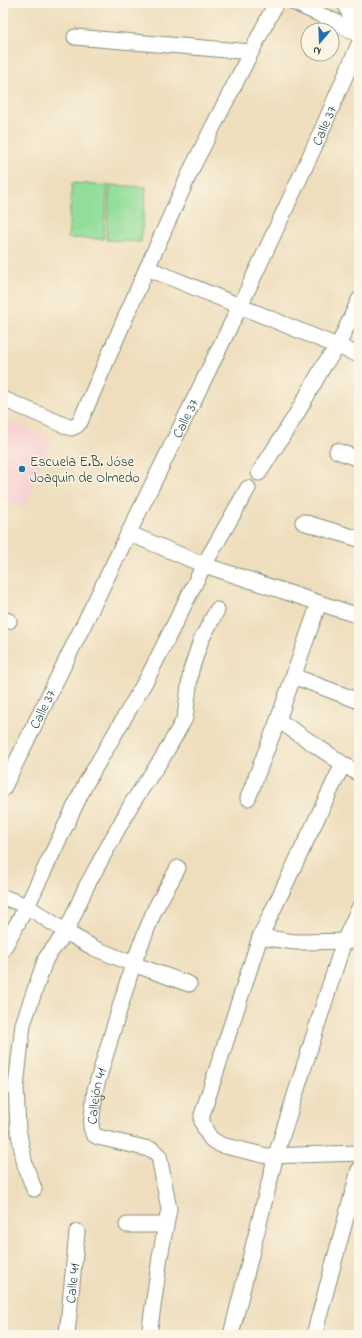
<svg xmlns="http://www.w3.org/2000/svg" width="362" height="1338" viewBox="0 0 362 1338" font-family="'Indie Flower',sans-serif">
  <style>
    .built { fill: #f7cfd1 }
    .green { fill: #92dd99; stroke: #588d66 }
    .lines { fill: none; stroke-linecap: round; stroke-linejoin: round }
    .minor-casing { stroke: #868e78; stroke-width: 17 }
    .minor { stroke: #fff; stroke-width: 15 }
    .poi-dot { fill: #1f6fb2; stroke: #fcf5e5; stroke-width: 1.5 }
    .labels { text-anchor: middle; stroke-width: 3; stroke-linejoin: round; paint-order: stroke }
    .street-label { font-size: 14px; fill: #1f3d34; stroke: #fcf5e5 }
    .poi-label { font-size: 14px; fill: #1f3d34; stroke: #fcf5e5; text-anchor: start }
  </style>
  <rect width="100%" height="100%" fill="#fcf5e5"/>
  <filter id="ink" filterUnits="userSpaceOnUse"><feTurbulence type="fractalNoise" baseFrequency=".025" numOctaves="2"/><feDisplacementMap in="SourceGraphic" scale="8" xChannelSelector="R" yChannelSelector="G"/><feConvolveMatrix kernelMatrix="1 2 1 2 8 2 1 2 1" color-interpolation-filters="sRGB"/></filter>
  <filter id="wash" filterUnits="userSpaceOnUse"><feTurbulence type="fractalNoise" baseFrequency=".012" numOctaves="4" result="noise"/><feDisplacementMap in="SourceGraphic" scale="16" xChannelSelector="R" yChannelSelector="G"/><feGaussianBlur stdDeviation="0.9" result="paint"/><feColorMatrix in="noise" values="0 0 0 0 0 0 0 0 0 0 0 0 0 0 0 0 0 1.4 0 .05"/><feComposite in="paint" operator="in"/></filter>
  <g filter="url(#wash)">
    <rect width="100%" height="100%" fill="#eedebd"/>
    <!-- built -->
    <path class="built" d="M 3,419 L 52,438 L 24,508 L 3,500 Z"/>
    <!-- green -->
    <path class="green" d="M 72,183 L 108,185 L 103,239 L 68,238 Z
      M 110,185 L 146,187 L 141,242 L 106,240 Z"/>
  </g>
  <g filter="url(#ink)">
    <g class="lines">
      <defs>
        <g id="minor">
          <path d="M 295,3 L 334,21 L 359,35"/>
          <path d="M 345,3 L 352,20 L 359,31"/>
          <path d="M 75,37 L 251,52"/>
          <path d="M 147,268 L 359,355"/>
          <path d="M 3,399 L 71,428 L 76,426 L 80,422 L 147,268 L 193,166 L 276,3"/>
          <path d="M 337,451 L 359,459"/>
          <path d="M 259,473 L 296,415 L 324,365 L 338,346 L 359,300"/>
          <path d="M 303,522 L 359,539"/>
          <path d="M 128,533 L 204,565 L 359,616"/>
          <path d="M 319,603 L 278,720 L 343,764 L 359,774"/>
          <path d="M 3,619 L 9,621"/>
          <path d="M 293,676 L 359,701"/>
          <path d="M 343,764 L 260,937 L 202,1115 L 202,1122 L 206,1131 L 211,1139 L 221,1145 L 267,1156 L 359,1153"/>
          <path id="s1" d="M 3,789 L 240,306 L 318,139 L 359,44"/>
          <path d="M 248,798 L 278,720"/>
          <path d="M 3,897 L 27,906 L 66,932 L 94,948 L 133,964 L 189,984"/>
          <path d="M 260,937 L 295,942 L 359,941"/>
          <path d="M 3,949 L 27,906 L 86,783 L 148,677 L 204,565 L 248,488"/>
          <path d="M 34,1189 L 25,1165 L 18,1129 L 16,1087 L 23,1024 L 46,958 L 66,932 L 86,887 L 132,803 L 163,757 L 185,718 L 191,670 L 201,640 L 217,610"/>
          <path d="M 127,1225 L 166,1225"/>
          <path id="s2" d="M 67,1335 L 77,1232"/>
          <path id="s3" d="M 149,1335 L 160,1257 L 169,1209 L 159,1156 L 153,1150 L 98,1137 L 93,1134 L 91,1127 L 95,1090 L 133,964 L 155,909 L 178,868"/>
          <path d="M 231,1335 L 276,1155 L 344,941 L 359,908"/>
          <path d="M 314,1335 L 359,1170"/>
        </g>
      </defs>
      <!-- minor casing -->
      <use href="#minor" class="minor-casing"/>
      <!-- minor -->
      <use href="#minor" class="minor"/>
    </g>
  </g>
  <!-- markers -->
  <circle class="poi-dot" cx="22" cy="469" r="4"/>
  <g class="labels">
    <!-- street labels -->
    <g class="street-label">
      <text dy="5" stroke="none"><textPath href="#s1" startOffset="737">Calle 37</textPath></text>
      <text dy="5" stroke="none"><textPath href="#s1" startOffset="413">Calle 37</textPath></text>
      <text dy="5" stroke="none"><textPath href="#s1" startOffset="89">Calle 37</textPath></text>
      <text dy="5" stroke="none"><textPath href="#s3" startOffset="291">Callejón 41</textPath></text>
      <text dy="5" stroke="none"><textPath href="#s2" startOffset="52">Calle 41</textPath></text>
    </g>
    <!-- poi labels -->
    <g class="poi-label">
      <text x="30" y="466">Escuela E.B. Jóse<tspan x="30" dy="16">Joaquin de Olmedo</tspan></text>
    </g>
  </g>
  <!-- margin -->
  <rect width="362" height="1338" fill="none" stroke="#fcf5e5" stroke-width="16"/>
  <!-- north arrow -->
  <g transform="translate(320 42) rotate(199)"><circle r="19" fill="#fcf5e5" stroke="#a4ab9e"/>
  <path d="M0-3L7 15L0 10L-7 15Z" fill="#1f6fb2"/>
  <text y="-6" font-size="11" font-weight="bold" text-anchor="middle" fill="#1f3d34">N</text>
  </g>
</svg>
